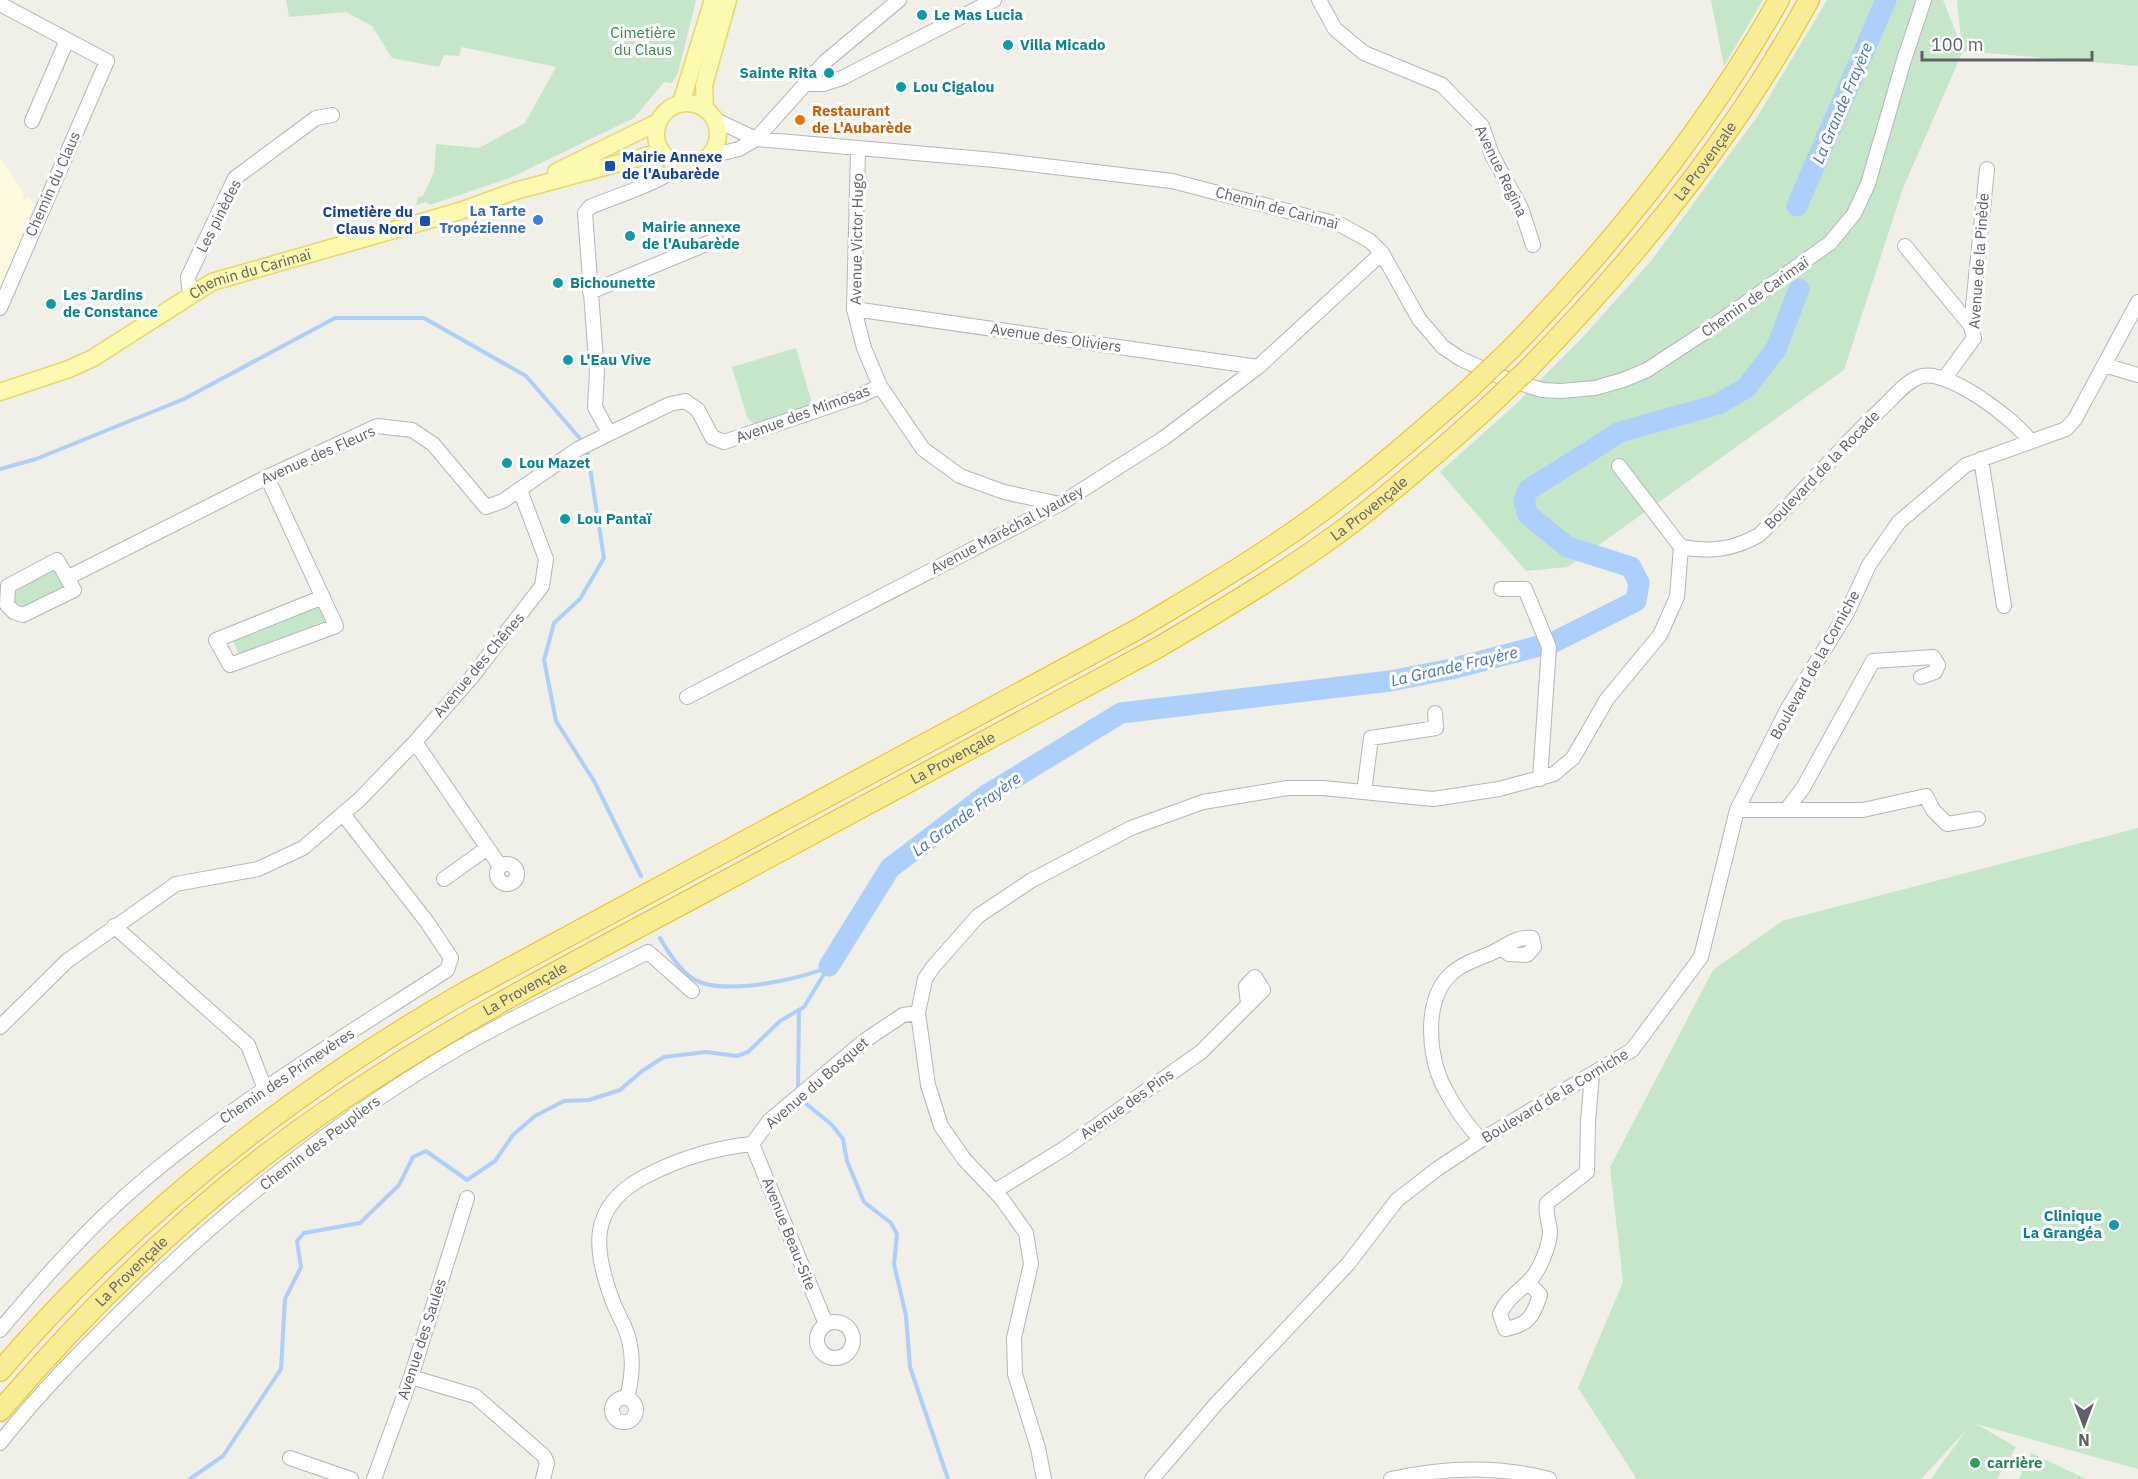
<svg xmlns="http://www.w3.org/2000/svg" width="2138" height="1479" viewBox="0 0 2138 1479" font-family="'IBM Plex Sans',sans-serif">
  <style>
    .commercial { fill: #fdfae0 }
    .green { fill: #c6e6ca }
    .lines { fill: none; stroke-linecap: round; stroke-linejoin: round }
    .stream { stroke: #accffb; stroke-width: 4 }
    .river { stroke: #accffb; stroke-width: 21 }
    .minor-casing { stroke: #b5b6bb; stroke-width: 16 }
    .major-casing { stroke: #ecd665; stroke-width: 19 }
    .highway-casing { stroke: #edc20a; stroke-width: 22 }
    .minor { stroke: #fff; stroke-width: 14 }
    .major { stroke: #fcf9b1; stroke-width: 16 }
    .highway { stroke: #f8ec96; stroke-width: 20 }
    .highway-bridge-casing { stroke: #edc20a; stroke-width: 22; stroke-linecap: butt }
    .highway-bridge { stroke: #f8ec96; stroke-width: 20 }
    .culture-dot { fill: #0f9aa8; stroke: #fff; stroke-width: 2 }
    .food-dot { fill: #e8710a; stroke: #fff; stroke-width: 2 }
    .transit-dot { fill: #1a4fb4; stroke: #fff; stroke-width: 2 }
    .shop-dot { fill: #3f7fe0; stroke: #fff; stroke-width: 2 }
    .leisure-dot { fill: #2e9e5b; stroke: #fff; stroke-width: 2 }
    .labels { text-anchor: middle; stroke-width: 6; stroke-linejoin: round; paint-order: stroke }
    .culture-label { font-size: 15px; font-weight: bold; fill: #0d838f; stroke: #fff; text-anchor: start }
    .park-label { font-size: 15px; fill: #398446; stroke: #fff }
    .food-label { font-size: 15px; font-weight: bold; fill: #c56008; stroke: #fff; text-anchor: start }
    .transit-label { font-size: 15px; font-weight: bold; fill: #164399; stroke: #fff; text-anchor: start }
    .street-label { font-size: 15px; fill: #5f6167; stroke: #fff }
    .shop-label { font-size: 15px; font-weight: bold; fill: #366cbe; stroke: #fff; text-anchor: end }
    .leisure-label { font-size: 15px; font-weight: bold; fill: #27864d; stroke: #fff; text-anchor: start }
    .water-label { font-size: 16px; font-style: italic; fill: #4b73b7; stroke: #fff }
  </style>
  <rect width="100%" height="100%" fill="#f0efe8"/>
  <!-- commercial -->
  <path class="commercial" d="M 0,157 L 24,194 L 23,199 L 29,197 L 34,206 L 0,293 Z"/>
  <!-- green -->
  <path class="green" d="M 286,0 L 696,0 L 678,73 L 672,83 L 664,82 L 634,118 L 510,178 L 430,205 L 426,202 L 416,205 L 418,197 L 423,196 L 434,172 L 436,144 L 479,148 L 525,123 L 556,67 L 462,47 L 459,56 L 444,55 L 439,67 L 392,58 L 372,26 L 346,12 L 289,17 Z
    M 1711,0 L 1763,0 L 1724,66 Z
    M 1827,0 L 1943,0 L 1962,48 L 1957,0 L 2138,0 L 2138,66 L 1963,51 L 1903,188 L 1844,370 L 1568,567 L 1526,571 L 1440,472 L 1515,405 L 1581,339 L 1651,261 L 1757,117 Z
    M 796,348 L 813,407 L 754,424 L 747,417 L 732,367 Z
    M 56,566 L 67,589 L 23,610 L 11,601 C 13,581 40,574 56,566 Z
    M 322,603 L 328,620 L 239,655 L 232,638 Z
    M 2138,828 L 2138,1469 L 1976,1424 L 2016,1447 L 1997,1479 L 1931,1479 L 1967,1429 L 1921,1479 L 1637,1479 L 1578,1388 L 1623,1282 L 1610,1167 L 1713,970 L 1782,921 Z
    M 2031,1453 L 2086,1479 L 2019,1479 Z"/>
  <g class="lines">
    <!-- stream -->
    <path class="stream" d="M 587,449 L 604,558 L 580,599 L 554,623 L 544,660 L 556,721 L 594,781 L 641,876
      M 0,469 L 36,459 L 184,399 L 335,318 L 424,318 L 526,376 L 583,442
      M 660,938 C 668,952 679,969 692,978 C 719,997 799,980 828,967
      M 798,1087 L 799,1011
      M 804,1102 L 832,1125 L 843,1139 L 847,1161 L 864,1202 L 891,1223 L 897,1234 L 894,1264 L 906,1316 L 910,1367 L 948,1479
      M 190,1479 L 223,1456 L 281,1369 L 285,1299 L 301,1267 L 297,1241 L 304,1233 L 360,1223 L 399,1185 L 413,1157 L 426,1151 L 467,1180 L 495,1161 L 513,1135 L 535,1116 L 564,1101 L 589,1100 L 620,1090 L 642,1071 L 664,1057 L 706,1052 L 737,1056 L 748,1052 L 780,1021 L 804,1007 L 829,966"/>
    <!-- river -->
    <path class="river" d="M 1797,206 L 1886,0
      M 829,966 L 890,868 L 988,794 L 1121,713 L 1390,681 L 1451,669 L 1554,642 L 1636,601 L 1639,583 L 1631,567 L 1568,547 L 1528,515 L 1524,501 L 1528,490 L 1620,432 L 1716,405 L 1746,388 L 1776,349 L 1799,289"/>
    <defs>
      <path id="minor" d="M 1319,0 L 1335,29 L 1364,53 L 1442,85 L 1482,126 L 1492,155 L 1521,208 L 1533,245
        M 0,4 L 107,61 L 0,308
        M 808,84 L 823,84 L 842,78 L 994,0
        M 716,120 L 756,139 L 995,160 L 1172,181 L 1341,225 L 1370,241 L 1382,253 L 1419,319 L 1443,347 L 1461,359 L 1501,377 L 1542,390 L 1561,391 L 1595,388 L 1623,380 L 1647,370 L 1705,332 L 1830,243 L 1854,214 L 1868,184 L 1904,60 L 1924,0
        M 32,121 L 67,40
        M 858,150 L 854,309 L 864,348 L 880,386 L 923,449 L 960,476 L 1004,492 L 1060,504
        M 710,156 L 739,149 L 756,139 L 826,61 L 899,0
        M 1905,246 L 1971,326
        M 590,292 L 716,240
        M 190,295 L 188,277 L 235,178 L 316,118 L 332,115
        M 854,309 L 1258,367
        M 2104,365 L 2138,375
        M 1944,379 L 1974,338 L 1971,326 L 1987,169
        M 609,433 L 595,407 L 597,373 L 585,213 L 590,207 C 621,194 655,185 682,165
        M 1981,459 L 2004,606
        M 1619,466 L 1681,547
        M 267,477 L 336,626 L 230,665 L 216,640 L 323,597
        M 1681,547 C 1710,552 1733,550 1759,535 C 1801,495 1838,450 1880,410 C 1892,399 1904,383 1919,377 C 1945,366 2016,420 2030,441
        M 57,560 L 74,590 L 23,615 L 14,612 L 7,605 L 8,586 Z
        M 67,578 L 267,477 L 377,426 L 412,430 L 433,444 L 486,507 L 503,501 L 578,449 L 670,404 L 685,401 L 698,410 L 712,437 L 724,442 L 862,395 L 880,386
        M 1501,589 L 1525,589 L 1549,647 L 1540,779
        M 687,697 L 1060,504 L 1164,438 L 1258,367 L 1382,253
        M 415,742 L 500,866
        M 1364,792 L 1371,738 L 1436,728 L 1435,713
        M 1787,809 L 1803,788 L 1873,661 L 1933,657 L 1938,665 L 1935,672 L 1921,677
        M 1737,810 L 1863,810 L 1926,796 L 1933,810 L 1947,824 L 1978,819
        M497 874a10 10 0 1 1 20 0a10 10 0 1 1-20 0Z
        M 444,879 L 486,849
        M 114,926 L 248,1045 L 265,1089
        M 0,1027 L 67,961 L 176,884 L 258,869 L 303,848 L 360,799 L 415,742 L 471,678 L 542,586 L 546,559 L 520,490
        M 1481,1140 C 1467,1125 1453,1105 1444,1087 C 1428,1057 1423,1000 1451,974 C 1461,965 1474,960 1487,955 C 1503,949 1514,936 1532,938 L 1534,947 L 1527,955 L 1509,954 L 1502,949
        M 752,1144 L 826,1324
        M 995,1191 L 1065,1148 L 1201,1052 L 1263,990 L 1255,977 L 1246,986 L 1248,1004
        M 1528,1282 L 1540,1295 C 1533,1317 1528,1325 1505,1329 L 1500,1314 C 1507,1298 1519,1292 1531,1279 C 1540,1269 1550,1245 1550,1231 C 1549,1221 1545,1214 1547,1203 L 1587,1172 L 1588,1122 L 1592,1074
        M817 1340a18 18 0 1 1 36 0a18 18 0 1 1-36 0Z
        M 0,1330 C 38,1285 77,1240 121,1200 C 220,1111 336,1042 447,970 L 451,958 L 427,922 L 343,814
        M 411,1377 L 475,1396 L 544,1456 L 547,1463 L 543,1479
        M 627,1398 C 632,1379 634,1360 629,1340 C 626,1327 618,1315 613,1302 C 593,1249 588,1207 644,1177 C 678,1159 713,1148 752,1144 L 770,1120 L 864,1041 L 903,1015 L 918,1013
        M612 1410a12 12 0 1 1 24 0a12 12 0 1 1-24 0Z
        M 0,1443 C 39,1393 84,1348 129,1304 C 224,1211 328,1127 442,1058 C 508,1018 580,987 648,952 L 692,991
        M 290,1458 L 351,1479
        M 374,1479 L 411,1377 L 467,1198
        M 1044,1479 L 1038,1448 L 1015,1374 L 1014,1338 L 1031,1264 L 1026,1233 L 1002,1199 L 964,1159 L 941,1126 L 928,1085 L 918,1013 L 925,979 L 933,967 L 978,916 L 1032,880 L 1131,828 L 1203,802 L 1288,788 L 1323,788 L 1433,799 L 1499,789 L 1554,774 L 1573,758 L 1607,699 L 1660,635 L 1677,597 L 1681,547
        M 1152,1479 L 1216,1404 L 1348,1264 L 1397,1200 L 1437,1169 L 1481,1140 L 1632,1050 L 1701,957 L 1737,810 L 1788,708 L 1847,613 L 1869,565 L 1899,522 L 1966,465 L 2066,429 L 2075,419 L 2138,302
        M 1391,1479 C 1445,1467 1496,1465 1549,1479"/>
      <g id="major">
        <circle cx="687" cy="134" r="31"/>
        <path d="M 681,103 L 713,0"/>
        <path d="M 705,108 L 704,85 L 728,0"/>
        <path d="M 556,172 L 658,122"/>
        <path id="s1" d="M 0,392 L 69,369 L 93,358 L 212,282 L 460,211 L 515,191 L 661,152"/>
      </g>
      <g id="highway">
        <path d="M 1511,349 C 1614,243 1706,129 1779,0"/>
        <path id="s2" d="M 1529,368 C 1637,257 1735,136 1809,0"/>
        <path d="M 0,1371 C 131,1218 291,1092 465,992 L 1138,629 C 1183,602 1228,576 1271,547 C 1341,501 1405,446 1468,390"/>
        <path id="s3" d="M 0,1411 C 98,1296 210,1189 336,1104 C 456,1022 586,956 714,887 C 862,807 1011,727 1159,647 C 1225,608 1291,569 1352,523 C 1398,487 1442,449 1485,410"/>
      </g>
    </defs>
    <!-- minor casing -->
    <use href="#minor" class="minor-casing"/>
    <!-- major casing -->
    <use href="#major" class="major-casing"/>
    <!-- highway casing -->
    <use href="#highway" class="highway-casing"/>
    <!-- minor -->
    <use href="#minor" class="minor"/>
    <!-- major -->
    <use href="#major" class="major"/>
    <!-- highway -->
    <use href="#highway" class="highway"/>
    <defs>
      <path id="highway-bridge" d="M 1468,390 L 1511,349
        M 1485,410 L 1529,368"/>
    </defs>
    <!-- highway-bridge casing -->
    <use href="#highway-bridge" class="highway-bridge-casing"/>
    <!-- highway-bridge -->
    <use href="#highway-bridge" class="highway-bridge"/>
  </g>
  <!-- markers -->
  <g class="culture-dot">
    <circle cx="922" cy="15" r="6"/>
    <circle cx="1008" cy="45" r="6"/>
    <circle cx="829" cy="73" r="6"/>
    <circle cx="901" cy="87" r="6"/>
    <circle cx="630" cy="236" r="6"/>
    <circle cx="558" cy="283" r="6"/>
    <circle cx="51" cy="304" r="6"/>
    <circle cx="568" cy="360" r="6"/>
    <circle cx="507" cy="463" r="6"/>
    <circle cx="565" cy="519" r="6"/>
    <circle cx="2114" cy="1225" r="6"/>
  </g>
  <circle class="food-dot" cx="800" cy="120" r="6"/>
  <g class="transit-dot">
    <rect x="604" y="160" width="12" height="12" rx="3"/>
    <rect x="419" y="215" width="12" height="12" rx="3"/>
  </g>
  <circle class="shop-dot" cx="538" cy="220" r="6"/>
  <circle class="leisure-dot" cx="1975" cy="1463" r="6"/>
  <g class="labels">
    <!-- culture labels -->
    <g class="culture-label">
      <text x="934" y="20">Le Mas Lucia</text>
      <text x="1020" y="50">Villa Micado</text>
      <text x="817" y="78" text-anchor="end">Sainte Rita</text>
      <text x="913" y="92">Lou Cigalou</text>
      <text x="642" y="232">Mairie annexe<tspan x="642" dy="17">de l'Aubarède</tspan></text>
      <text x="570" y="288">Bichounette</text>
      <text x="63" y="300">Les Jardins<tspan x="63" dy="17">de Constance</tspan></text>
      <text x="580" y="365">L'Eau Vive</text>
      <text x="519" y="468">Lou Mazet</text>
      <text x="577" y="524">Lou Pantaï</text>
      <text x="2102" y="1221" text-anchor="end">Clinique<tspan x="2102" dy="17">La Grangéa</tspan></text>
    </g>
    <!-- park labels -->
    <g class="park-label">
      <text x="643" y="38">Cimetière<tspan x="643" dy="17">du Claus</tspan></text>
    </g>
    <!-- food labels -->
    <g class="food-label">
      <text x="812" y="116">Restaurant<tspan x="812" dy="17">de L'Aubarède</tspan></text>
    </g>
    <!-- transit labels -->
    <g class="transit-label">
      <text x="622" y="162">Mairie Annexe<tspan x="622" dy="17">de l'Aubarède</tspan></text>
      <text x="413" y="217" text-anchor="end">Cimetière du<tspan x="413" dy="17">Claus Nord</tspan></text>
    </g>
    <!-- street labels -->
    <g class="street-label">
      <text dy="5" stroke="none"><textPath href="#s2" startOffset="272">La Provençale</textPath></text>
      <text transform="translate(1501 171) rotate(64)" y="5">Avenue Regina</text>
      <text transform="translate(53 184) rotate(-66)" y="5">Chemin du Claus</text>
      <text transform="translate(1277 208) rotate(15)" y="5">Chemin de Carimaï</text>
      <text transform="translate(219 216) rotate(-63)" y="5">Les pinèdes</text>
      <text transform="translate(857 239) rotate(-89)" y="5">Avenue Victor Hugo</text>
      <text transform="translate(1979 261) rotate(-86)" y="5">Avenue de la Pinède</text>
      <text dy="5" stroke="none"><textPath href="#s1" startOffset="279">Chemin du Carimaï</textPath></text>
      <text transform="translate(1755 297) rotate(-35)" y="5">Chemin de Carimaï</text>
      <text transform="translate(1056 338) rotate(8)" y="5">Avenue des Oliviers</text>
      <text transform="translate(803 414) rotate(-20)" y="5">Avenue des Mimosas</text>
      <text transform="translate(318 455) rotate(-24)" y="5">Avenue des Fleurs</text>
      <text transform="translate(1822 470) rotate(-46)" y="5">Boulevard de la Rocade</text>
      <text dy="5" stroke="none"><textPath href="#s3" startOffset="1650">La Provençale</textPath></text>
      <text transform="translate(1007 530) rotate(-28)" y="5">Avenue Maréchal Lyautey</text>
      <text transform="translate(479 665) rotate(-50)" y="5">Avenue des Chênes</text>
      <text transform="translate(1815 665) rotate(-61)" y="5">Boulevard de la Corniche</text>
      <text dy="5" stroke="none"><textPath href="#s3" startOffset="1164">La Provençale</textPath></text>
      <text dy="5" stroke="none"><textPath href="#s3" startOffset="678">La Provençale</textPath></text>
      <text transform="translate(287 1076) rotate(-34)" y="5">Chemin des Primevères</text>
      <text transform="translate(817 1083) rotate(-41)" y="5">Avenue du Bosquet</text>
      <text transform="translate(1555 1096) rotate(-31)" y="5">Boulevard de la Corniche</text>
      <text transform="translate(1127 1104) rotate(-35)" y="5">Avenue des Pins</text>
      <text transform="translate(320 1143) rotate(-37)" y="5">Chemin des Peupliers</text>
      <text transform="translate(789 1234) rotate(68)" y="5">Avenue Beau-Site</text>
      <text dy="5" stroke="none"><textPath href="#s3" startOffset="192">La Provençale</textPath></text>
      <text transform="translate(422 1339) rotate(-72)" y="5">Avenue des Saules</text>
    </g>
    <!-- shop labels -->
    <g class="shop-label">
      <text x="526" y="216">La Tarte<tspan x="526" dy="17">Tropézienne</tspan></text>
    </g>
    <!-- leisure labels -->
    <g class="leisure-label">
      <text x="1987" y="1468">carrière</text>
    </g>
    <!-- water labels -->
    <g class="water-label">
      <text transform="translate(1842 103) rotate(-67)" y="6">La Grande Frayère</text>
      <text transform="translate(1454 666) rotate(-13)" y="6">La Grande Frayère</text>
      <text transform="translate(966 814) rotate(-36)" y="6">La Grande Frayère</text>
    </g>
  </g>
  <!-- north arrow -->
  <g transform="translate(2084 1425) rotate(180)" stroke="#ffffff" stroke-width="4.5" paint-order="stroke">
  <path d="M0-4.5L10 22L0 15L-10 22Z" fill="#5f6167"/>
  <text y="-9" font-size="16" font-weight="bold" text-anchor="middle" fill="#5f6167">N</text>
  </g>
  <!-- scale -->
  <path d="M1922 51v9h170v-9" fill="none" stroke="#5f6167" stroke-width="3"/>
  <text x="1931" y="51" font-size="18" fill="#5f6167" stroke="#ffffff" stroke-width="4.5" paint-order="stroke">100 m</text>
</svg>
